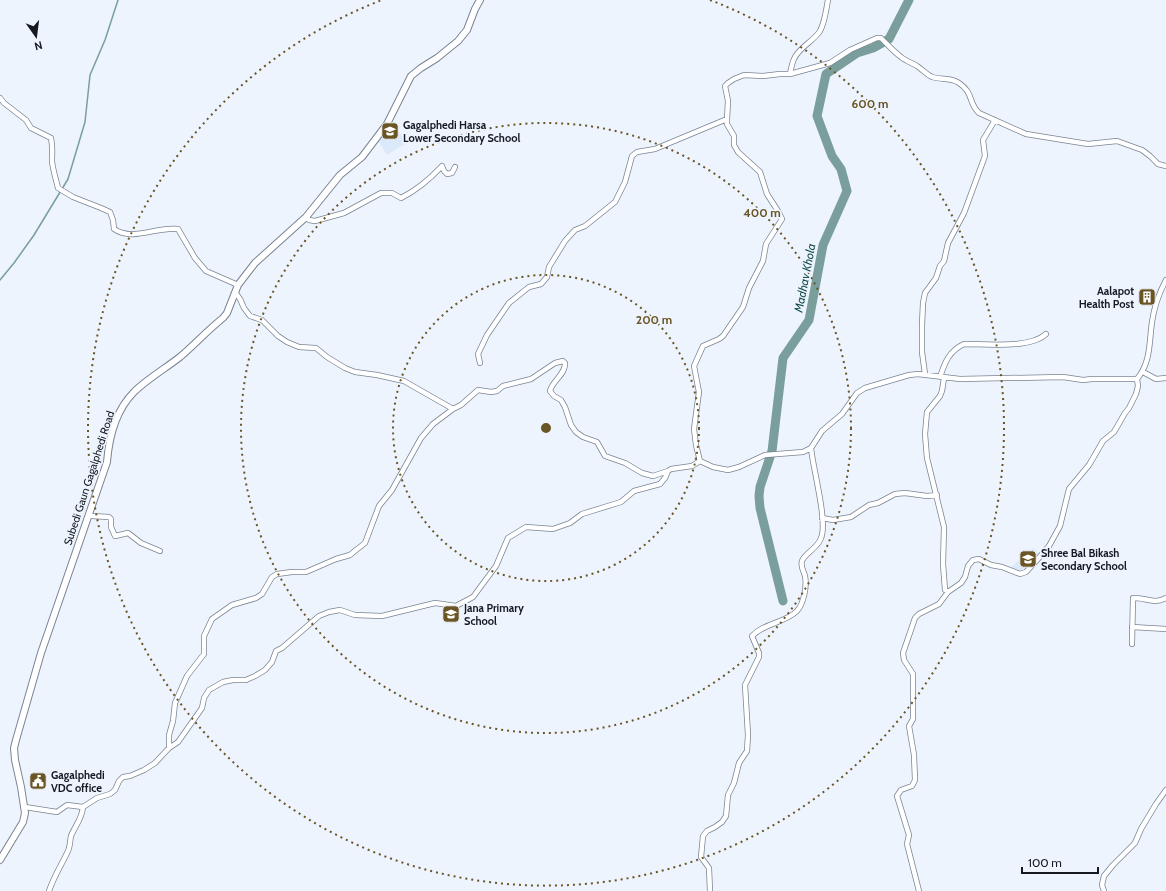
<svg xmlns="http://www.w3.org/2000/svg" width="1166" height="891" viewBox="0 0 1166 891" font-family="Cabin,sans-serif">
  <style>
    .built { fill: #dce9fb }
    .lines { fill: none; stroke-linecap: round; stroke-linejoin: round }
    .stream { stroke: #799e9b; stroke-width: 1.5 }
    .river { stroke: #799e9b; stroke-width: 9 }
    .street-casing { stroke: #798492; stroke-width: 6 }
    .secondary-casing { stroke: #798492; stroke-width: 8 }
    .street { stroke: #fff; stroke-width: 4.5 }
    .secondary { stroke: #fff; stroke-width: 6 }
    .ring { fill: none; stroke: #6a5524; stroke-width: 2; stroke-dasharray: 2 4 }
    .labels { text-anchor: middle; stroke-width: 3.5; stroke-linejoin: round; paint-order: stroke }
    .poi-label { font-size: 11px; font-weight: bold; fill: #161a20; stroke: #edf4fe; text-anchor: start }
    .street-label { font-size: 11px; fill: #161a20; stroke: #edf4fe }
    .water-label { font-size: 12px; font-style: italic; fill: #144d49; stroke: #edf4fe }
    .centre { fill: #6a5524; stroke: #edf4fe; stroke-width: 2 }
    .ring-label { font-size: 12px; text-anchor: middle; font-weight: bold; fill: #6a5524; stroke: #edf4fe; stroke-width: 3.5; stroke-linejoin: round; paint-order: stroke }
  </style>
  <rect width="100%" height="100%" fill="#edf4fe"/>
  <!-- built -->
  <path class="built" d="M 389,118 L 407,143 L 387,155 L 377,139 Z
    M 1033,548 L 1039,554 L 1022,573 L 1011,567 Z"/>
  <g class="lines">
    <!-- stream -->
    <path class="stream" d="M 0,280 L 14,263 L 34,235 L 68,179 L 85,122 L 90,75 L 105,40 L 118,0"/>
    <!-- river -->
    <path class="river" d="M 783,601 L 760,508 L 759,496 L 760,487 L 772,451 L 783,358 L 809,320 L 823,245 L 847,191 L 841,169 L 832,156 L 817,116 L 826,74 L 857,53 L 873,48 L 889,39 L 909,0"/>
    <defs>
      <path id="street" d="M 790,74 C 791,69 792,63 794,59 C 799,47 813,42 820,31 C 825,22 826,10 828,0
        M 0,98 L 4,103 L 26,120 L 31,128 L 51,138 C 53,147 52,153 52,161 C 53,171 56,179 58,188 L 73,197 L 101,208 L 110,212 L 113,220 L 114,229 C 133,242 157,226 178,229 L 195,258 L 206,271 L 238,285
        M 306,217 L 309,220 L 315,221 L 344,213 L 381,193 L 392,193 L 401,198 C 417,190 430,179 442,166 L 444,171 L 447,174 L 452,173 L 455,167
        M 235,292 L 240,299 L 244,308 L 250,316 L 262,320 L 278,336 L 287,342 L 299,347 L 316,348 L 327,357 L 345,368 L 355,372 L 377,375 L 404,381 L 453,409
        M 480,363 L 478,354 L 487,335 L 509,303 L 529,287 L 541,284 L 547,277 L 549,267 L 565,241 L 575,230 L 585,226 L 615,202 L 625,182 L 632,156 L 637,152 L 655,149 L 727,119 L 728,101 L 725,86 L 728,83 L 734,79 L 744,75 L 763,76 L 780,74 L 790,74 L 830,63 L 850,50 L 877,38 L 881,38 C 887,44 894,52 901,57 C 906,61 912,63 917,66 C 923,70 926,74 932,77 C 941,80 951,77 959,83 C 974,93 968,103 979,113 L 1026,134 L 1088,144 L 1117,141 L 1142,150 L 1150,156 L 1158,164 L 1166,166
        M 1143,372 L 1156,379 L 1166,378
        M 925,374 L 922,352 L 922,325 L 923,303 L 925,293 L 936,278 L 940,266 L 944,261 L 948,243 L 964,213 L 985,156 L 983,140 L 995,120
        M 940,377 C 945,362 949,351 964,344 C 985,344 1030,349 1046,334
        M 944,378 L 942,391 L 940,396 L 927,412 L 925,434 L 927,458 L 944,527 L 943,564 L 945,590 L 948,592
        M 700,461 L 696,445 L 694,429 L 699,392 L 694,366 L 703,346 L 719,339 L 723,336 L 743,307 L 749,288 L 763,261 L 766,244 L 782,219 L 778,211 L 767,194 L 760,172 L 738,152 L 734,145 L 734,136 L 727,124 L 727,119
        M 89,514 L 92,516 L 109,517 L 111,519 L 111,527 L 115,536 L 128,533 L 141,543 L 160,551
        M 822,518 L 833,520 L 851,517 L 869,505 L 878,503 L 895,494 L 905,493 L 927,496 L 937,495
        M 1132,627 L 1166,629
        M 1132,644 L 1133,598 C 1146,597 1153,605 1166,598
        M 169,748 L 169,735 L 173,721 L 175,703 L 187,676 L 204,654 L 204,636 L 212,619 L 232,605 L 256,598 L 262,594 L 272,577 L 277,574 L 292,572 L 306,572 L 336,559 L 350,555 L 356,550 L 365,543 L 379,506 L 392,490 L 421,438 L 433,424 L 453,409 L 461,405 L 478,390 L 491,392 L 497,391 L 503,386 L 531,379 L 555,363 L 563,361 L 565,363 C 566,374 552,381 550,391 L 554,396 L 561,400 L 565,407 L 571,425 L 576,432 L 583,437 L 597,442 L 605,456 L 625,463 L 642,473 L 653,476 L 668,471 L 671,469 L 692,466 L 700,461 L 713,467 L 728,470 L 739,467 L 765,455 L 803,452 L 811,448 L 822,431 L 842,414 L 857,393 L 865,388 L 909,375 L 918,374 L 960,379 L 1063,377 L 1083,380 L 1092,379 L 1137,379 C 1151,362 1149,343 1152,322 C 1154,308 1159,293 1166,280
        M 25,807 L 57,812 L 67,805 L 83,807 L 97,798 L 110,794 L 115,790 L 119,781 L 123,777 L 130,776 L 144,770 L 155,763 L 169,748 L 178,742 L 202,708 L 204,698 L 209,690 L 223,682 L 233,680 L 246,680 L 255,676 L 265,670 L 272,662 L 276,651 L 282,648 L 319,616 L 329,612 L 340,610 L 355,615 L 382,616 L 435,603 L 456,606 L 473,597 L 496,566 L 508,538 L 526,527 L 553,529 L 570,523 L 582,514 L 621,502 L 634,491 L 660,484 L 665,478 L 668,471
        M 49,891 C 54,876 61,866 68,851 C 70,847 70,841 71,836 C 75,826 82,819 83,807
        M 710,891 L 709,868 L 701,857 L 703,836 L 707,831 L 715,827 L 722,822 L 726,816 L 728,795 L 734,783 L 739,763 L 747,751 L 748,735 L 745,685 L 759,657 L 759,653 L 752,636 C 764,623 785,623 797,611 C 804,603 807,586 805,576 C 804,572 800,566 802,561 C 804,554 818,548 821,538 C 828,522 813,469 811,448
        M 919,891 L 907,844 L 909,835 L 897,796 L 901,790 L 912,786 L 915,780 L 914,755 L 909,726 L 913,719 L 913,674 L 904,660 L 903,653 L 915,618 L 919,614 L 939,604 L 948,592 L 961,583 L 965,577 L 968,566 L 973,560 L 979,559 L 991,565 L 1002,567 L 1020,574 L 1026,572 L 1037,560 L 1049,546 L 1060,526 L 1069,489 L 1089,465 L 1103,441 L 1114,432 L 1125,413 L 1129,408 L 1136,394 L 1138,386 L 1137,379
        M 1104,891 L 1102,885 L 1104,876 L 1113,865 L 1135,843 L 1141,829 L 1156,804 L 1166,790"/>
      <path id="secondary" d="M 0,860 L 23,822 L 25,813 L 21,787 L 15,760 L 14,748 L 16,740 L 41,653 L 107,462 C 109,437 116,410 134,392 C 147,379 166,368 180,357 C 195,344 208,330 223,318 L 227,313 L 238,285 L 255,263 L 306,217 L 340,175 L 362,157 L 387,124 L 411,76 L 421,68 L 437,58 L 458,41 L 467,30 L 475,9 L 480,0"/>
    </defs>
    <!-- street casing -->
    <use href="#street" class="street-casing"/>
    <!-- secondary casing -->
    <use href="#secondary" class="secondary-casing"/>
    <!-- street -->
    <use href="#street" class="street"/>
    <!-- secondary -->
    <use href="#secondary" class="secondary"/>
  </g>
  <!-- distance rings -->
  <g class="ring">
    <circle cx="546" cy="428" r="153"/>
    <circle cx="546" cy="428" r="305"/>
    <path d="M710 0A458 458 0 1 1 382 0"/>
  </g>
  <!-- icons -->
  <defs>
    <symbol id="school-square" viewBox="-11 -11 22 22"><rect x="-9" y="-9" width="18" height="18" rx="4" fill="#6a5524" stroke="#edf4fe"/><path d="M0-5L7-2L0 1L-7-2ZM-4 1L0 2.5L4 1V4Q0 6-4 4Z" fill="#fff"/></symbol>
    <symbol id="building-square" viewBox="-11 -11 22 22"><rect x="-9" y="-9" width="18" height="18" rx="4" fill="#6a5524" stroke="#edf4fe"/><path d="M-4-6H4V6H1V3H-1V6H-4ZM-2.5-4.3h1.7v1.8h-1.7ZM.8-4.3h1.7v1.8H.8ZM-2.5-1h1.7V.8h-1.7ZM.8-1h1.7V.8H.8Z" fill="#fff"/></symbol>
    <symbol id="civic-square" viewBox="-11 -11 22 22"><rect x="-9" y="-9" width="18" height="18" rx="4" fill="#6a5524" stroke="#edf4fe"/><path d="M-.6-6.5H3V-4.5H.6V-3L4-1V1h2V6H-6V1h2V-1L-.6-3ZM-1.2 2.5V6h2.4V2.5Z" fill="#fff"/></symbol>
  </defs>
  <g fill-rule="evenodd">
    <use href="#school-square" x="380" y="121" width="20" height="20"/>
    <use href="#building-square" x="1137" y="287" width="20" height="20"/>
    <use href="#school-square" x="1018" y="549" width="20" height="20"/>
    <use href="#school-square" x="441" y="604" width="20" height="20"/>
    <use href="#civic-square" x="28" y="771" width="20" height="20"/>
  </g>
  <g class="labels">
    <!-- poi labels -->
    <g class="poi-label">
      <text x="403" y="129">Gagalphedi Harsa<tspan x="403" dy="13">Lower Secondary School</tspan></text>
      <text x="1134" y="295" text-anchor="end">Aalapot<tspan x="1134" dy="13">Health Post</tspan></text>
      <text x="1041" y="557">Shree Bal Bikash<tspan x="1041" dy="13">Secondary School</tspan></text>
      <text x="464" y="612">Jana Primary<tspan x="464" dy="13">School</tspan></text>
      <text x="51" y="779">Gagalphedi<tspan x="51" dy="13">VDC office</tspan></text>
    </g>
    <!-- street labels -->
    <g class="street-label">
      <text transform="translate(89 478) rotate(-72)" y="4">Subedi Gaun Gagalphedi Road</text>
    </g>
    <!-- water labels -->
    <g class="water-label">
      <text transform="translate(805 278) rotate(-79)" y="4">Madhav Khola</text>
    </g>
  </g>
  <circle cx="546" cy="428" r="6" class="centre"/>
  <g class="ring-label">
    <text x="870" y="108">600 m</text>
    <text x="762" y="217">400 m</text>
    <text x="654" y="324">200 m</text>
  </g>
  <!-- north arrow -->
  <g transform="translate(36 36) rotate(166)" stroke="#edf4fe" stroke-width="3" paint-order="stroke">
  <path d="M0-3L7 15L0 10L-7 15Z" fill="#161a20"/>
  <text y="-6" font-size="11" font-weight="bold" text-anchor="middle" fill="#161a20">N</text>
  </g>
  <!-- scale -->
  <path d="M1022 867v6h76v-6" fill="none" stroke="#161a20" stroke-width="2"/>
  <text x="1028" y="867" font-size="12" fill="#161a20" stroke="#edf4fe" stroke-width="3" paint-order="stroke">100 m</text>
</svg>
